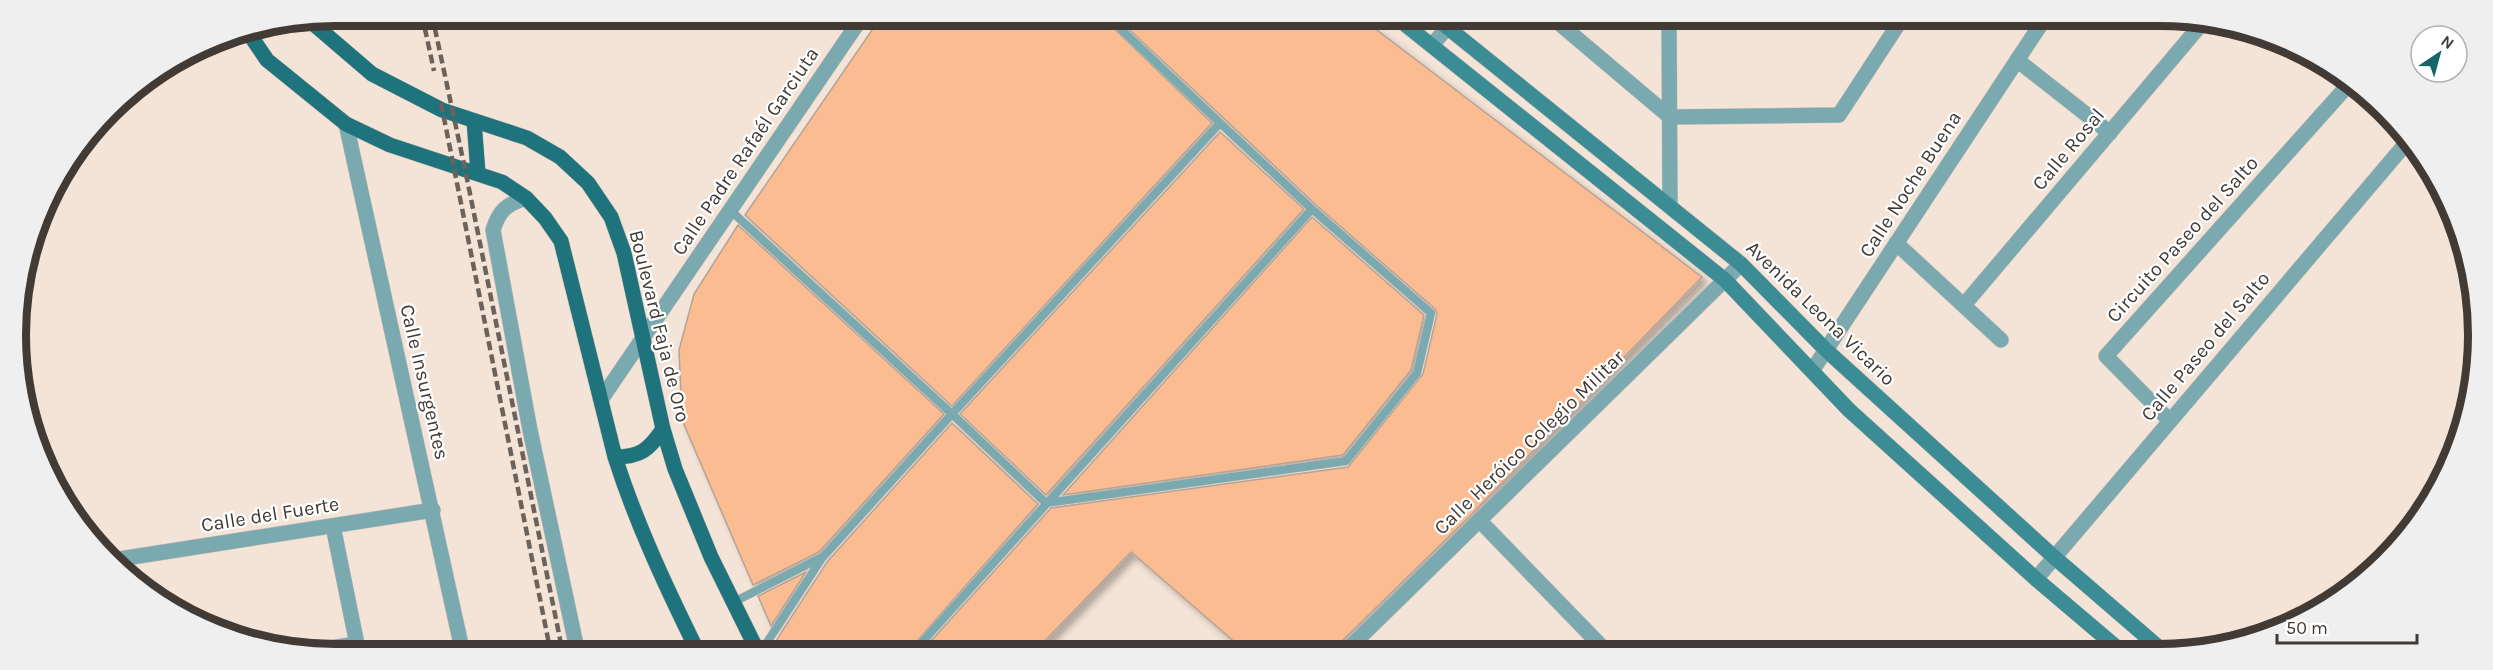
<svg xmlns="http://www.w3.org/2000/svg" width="2493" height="670" viewBox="0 0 2493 670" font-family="Karla,sans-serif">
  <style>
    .building { fill: #fabc90; stroke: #b3a398; stroke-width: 1.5; filter: url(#shadow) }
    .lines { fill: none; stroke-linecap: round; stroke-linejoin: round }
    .lane-casing { stroke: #d0c1b7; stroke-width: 9 }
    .street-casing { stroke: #d0c1b7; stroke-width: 16 }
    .secondary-casing { stroke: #d0c1b7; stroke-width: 16 }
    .primary-casing { stroke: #d0c1b7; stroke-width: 16 }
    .lane { stroke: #7aaab0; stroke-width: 8 }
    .street { stroke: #7aaab0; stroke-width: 15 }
    .secondary { stroke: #3c8c96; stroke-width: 15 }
    .primary { stroke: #1f737d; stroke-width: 15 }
    .rail { stroke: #6b625b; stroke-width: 4.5; stroke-dasharray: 9 4.5; stroke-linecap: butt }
    .labels { text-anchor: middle; stroke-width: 4.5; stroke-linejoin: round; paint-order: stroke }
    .street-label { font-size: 20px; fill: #413a35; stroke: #fff }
    .rim { fill: none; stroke: #413a35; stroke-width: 8 }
  </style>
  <defs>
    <filter id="shadow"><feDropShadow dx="5.5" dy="5.5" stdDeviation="3" flood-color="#0004"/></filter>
  </defs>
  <rect width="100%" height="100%" fill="#f4e3d7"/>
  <!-- building -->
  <path class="building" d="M 881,17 L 1102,17 L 1212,123 L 952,406 L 745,215 Z
    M 1117,18 L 1361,18 L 1702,277 L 1469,517 L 1339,644 L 1336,651 L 1245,651 L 1131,552 L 1036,650 L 923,650 L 1051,508 L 1348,467 L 1423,374 L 1437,314 L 1435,309 L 1316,205 Z
    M 1220,132 L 1304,209 L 1046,495 L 960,414 Z
    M 1312,217 L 1424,315 L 1411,370 L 1343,455 L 1063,495 Z
    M 738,225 L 944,414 L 819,552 L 753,585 L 682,420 L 679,350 L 694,294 Z
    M 952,423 L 1038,504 L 909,650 L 781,650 L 777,639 L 827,562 Z
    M 806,572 L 771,626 L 758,596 Z"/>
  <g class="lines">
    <defs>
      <path id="lane" d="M 1108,17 L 1220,123
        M 730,210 L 952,414 L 822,558 L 762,650
        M 1046,503 L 952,414 L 1220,123 L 1312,209
        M 732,603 L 820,558
        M 915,650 L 1312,209 L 1431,313 L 1417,373 L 1346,461 L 1046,503"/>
      <path id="street" d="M 1554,19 L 1670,117 L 1839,115 L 1901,20
        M 1669,19 L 1670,206
        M 1432,45 L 1455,19
        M 2017,60 L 2110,133
        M 346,124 L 462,649
        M 526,198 C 506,204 499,211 493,230 L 530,430 L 577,649
        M 1896,243 L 2001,340
        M 1964,305 L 2204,21
        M 1812,371 L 2043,21
        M 602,398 L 862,17
        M 2169,420 L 2106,356 L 2350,83
        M 1479,520 L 1606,651
        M 333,526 L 358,649
        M 113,560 L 433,510
        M 2036,579 L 2408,141
        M 323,649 L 357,644
        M 1346,651 L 1741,264"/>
      <path id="secondary" d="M 1397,18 L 1725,280 L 1849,410 L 2036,579 L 2122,652
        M 1437,19 L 1741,264 L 1826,350 L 2054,557 L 2164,652"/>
      <path id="primary" d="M 309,20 L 372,74 L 442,110 L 527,138 L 560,157 L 588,183 L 611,217 L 624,253 L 663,429 L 675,469 L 711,557 L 757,650
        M 248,32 L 267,60 L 346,124 L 390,145 L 502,182 L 526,198 L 545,218 L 561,241 L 615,457 C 636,523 666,587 697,650
        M 474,121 L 478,173
        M 615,457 C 640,457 649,450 663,429"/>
    </defs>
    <!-- lane casing -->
    <use href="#lane" class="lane-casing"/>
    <!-- street casing -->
    <use href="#street" class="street-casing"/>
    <!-- secondary casing -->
    <use href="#secondary" class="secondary-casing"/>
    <!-- primary casing -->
    <use href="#primary" class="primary-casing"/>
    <!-- lane -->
    <use href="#lane" class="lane"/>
    <!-- street -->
    <use href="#street" class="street"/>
    <!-- secondary -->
    <use href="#secondary" class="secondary"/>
    <!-- primary -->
    <use href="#primary" class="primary"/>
    <!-- rail -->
    <path class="rail" d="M 422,15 L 434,71
      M 432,15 L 465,169 L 562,649
      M 441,103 L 550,649"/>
  </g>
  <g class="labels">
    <!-- street labels -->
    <g class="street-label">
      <text transform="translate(2068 149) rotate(-50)" y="7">Calle Rosal</text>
      <text transform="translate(745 151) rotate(-56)" y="7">Calle Padre Rafaél Garciuta</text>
      <text transform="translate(1910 184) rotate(-57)" y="7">Calle Noche Buena</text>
      <text transform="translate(2182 239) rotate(-48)" y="7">Circuito Paseo del Salto</text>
      <text transform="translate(1821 313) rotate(44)" y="7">Avenida Leona Vicario</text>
      <text transform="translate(660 326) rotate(76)" y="7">Boulevard Faja de Oro</text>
      <text transform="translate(2205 346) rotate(-50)" y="7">Calle Paseo del Salto</text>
      <text transform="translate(425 382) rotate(77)" y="7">Calle Insurgentes</text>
      <text transform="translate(1529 442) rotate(-44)" y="7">Calle Heróico Colegio Militar</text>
      <text transform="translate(270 514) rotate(-9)" y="7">Calle del Fuerte</text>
    </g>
  </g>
  <!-- crop -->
  <path d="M0 0H2493V670H0ZM335 26H2159A309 309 0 0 1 2468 335V335A309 309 0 0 1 2159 644H335A309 309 0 0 1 26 335V335A309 309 0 0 1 335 26Z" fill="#f0efef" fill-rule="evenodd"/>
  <path class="rim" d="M335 26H2159A309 309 0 0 1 2468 335V335A309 309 0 0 1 2159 644H335A309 309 0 0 1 26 335V335A309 309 0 0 1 335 26Z"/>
  <!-- north arrow -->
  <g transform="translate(2439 54) rotate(36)"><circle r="28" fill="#ffffff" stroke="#b3b0ae" stroke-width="1.5"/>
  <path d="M0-4.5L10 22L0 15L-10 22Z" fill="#16646c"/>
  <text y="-9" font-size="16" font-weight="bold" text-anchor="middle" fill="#413a35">N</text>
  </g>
  <!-- scale -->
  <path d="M2277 634v9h140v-9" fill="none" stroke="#413a35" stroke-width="3"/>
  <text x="2286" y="634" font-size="18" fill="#413a35" stroke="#ffffff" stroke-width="4.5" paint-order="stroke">50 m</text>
</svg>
